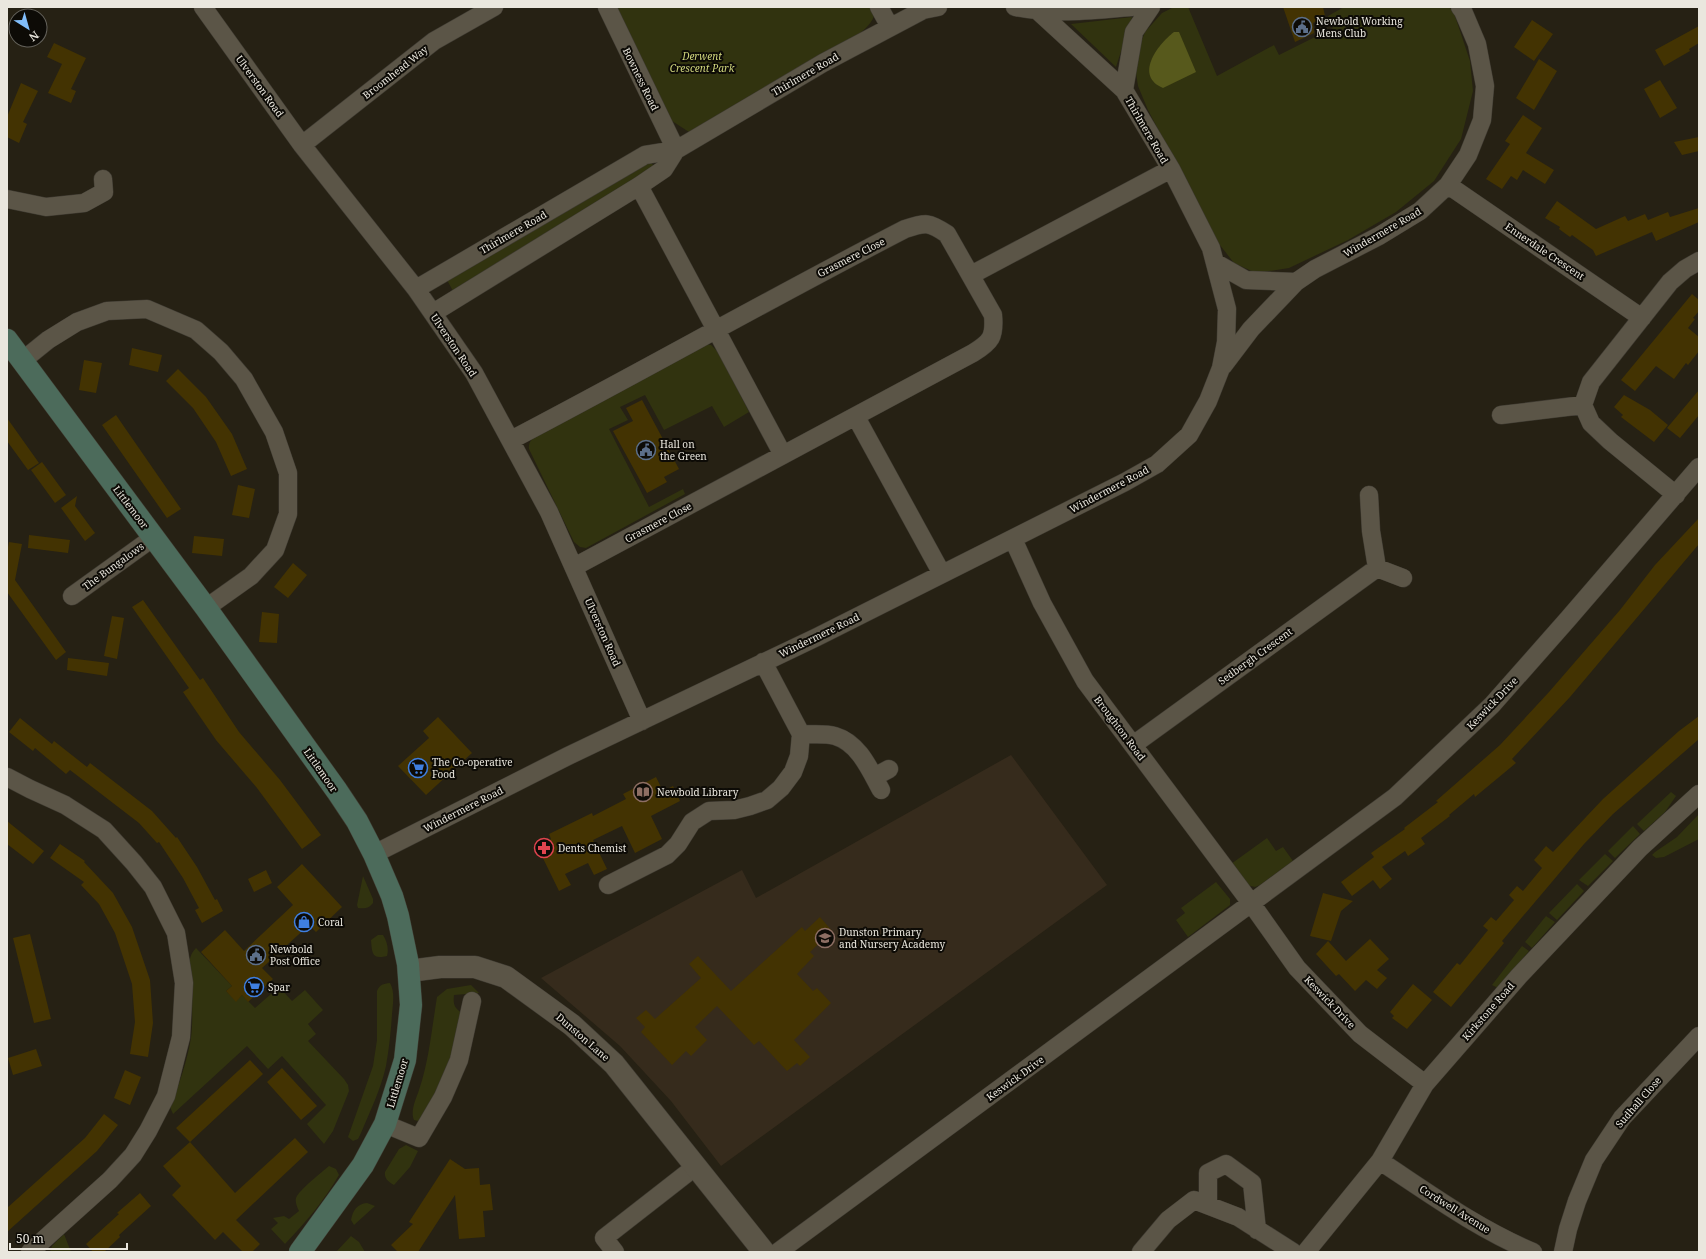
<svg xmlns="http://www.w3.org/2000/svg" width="1706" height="1259" viewBox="0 0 1706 1259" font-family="'Noto Serif',serif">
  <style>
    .education { fill: #362b1c }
    .green { fill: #31330f }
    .forest { fill: #57591c }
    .building { fill: #433302 }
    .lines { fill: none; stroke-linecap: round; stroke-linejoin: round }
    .minor-casing { stroke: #3f3b32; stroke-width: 19 }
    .tertiary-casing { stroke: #3f3b32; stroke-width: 23 }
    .secondary-casing { stroke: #3f3b32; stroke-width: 23 }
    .minor { stroke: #5b5547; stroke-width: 18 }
    .tertiary { stroke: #5b5547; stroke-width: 22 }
    .secondary { stroke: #4c6b5b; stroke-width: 22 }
    .labels { text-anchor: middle; stroke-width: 4; stroke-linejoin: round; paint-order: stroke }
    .poi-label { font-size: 10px; fill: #eae7de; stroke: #0d0b06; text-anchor: start }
    .park-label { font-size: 10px; font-style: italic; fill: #d0d67d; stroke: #0d0b06 }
    .street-label { font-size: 10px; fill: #eae7de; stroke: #0d0b06 }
  </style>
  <rect width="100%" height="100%" fill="#262114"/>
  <!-- education -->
  <path class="education" d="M 1011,755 L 1107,885 L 721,1166 L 671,1101 L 620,1046 L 541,978 L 742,870 L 756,898 Z"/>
  <!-- green -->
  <path class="green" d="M 617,7 L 873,7 C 879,19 864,29 857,36 L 689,132 L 669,119 Z
    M 1174,7 L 1188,7 L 1217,76 L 1274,45 L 1279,55 L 1333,28 L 1328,16 L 1344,7 L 1449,7 L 1454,13 L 1470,61 L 1473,91 L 1461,139 L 1434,181 L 1396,212 L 1348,240 L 1289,268 L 1256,273 L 1234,263 L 1216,240 L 1148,110 L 1138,86 L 1134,60 L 1145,32 L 1162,13 Z
    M 1132,17 L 1116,67 L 1071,24 Z
    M 648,158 L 655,168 L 453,291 L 447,280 Z
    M 706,344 L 711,345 L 719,353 L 749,412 L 724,427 L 712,406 L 664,430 L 645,395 L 620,407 L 628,420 L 609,429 L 649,507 L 683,489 L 685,494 L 586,548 L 580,547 L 574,542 L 529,449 C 528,442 532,439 537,435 Z
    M 1671,792 L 1676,796 L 1665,812 L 1644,831 L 1637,824 Z
    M 1699,814 L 1699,839 L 1664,857 L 1656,858 L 1652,855 L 1655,852 L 1677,837 Z
    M 1633,826 L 1640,834 L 1615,858 L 1608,851 Z
    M 1267,838 L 1276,851 L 1283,847 L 1293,861 L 1260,885 L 1255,887 L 1247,885 L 1231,864 Z
    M 1605,854 L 1613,861 L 1588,886 L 1579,880 Z
    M 363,876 L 373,899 L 373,903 C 369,908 365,909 358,908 L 357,905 Z
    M 1216,882 L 1230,899 L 1230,905 L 1188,937 L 1176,920 L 1185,913 L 1181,908 Z
    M 1577,884 L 1584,891 L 1557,920 L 1549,913 Z
    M 1546,916 L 1555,922 L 1532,948 L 1525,942 Z
    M 378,935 L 383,935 C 387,941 389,949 387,956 C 372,960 372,953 371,940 Z
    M 1522,946 L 1529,951 L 1498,988 L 1492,985 Z
    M 196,948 L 232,986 L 226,991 L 236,1001 L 242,995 L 255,1008 L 279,987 L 292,1001 L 305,990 L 323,1010 L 308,1024 L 316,1034 L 308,1041 L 344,1079 L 348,1085 L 349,1091 L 333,1131 L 324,1144 L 307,1124 L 326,1105 L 282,1056 L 268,1069 L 247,1046 L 173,1114 L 170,1107 C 179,1085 187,1062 191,1038 C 193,1023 192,1007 192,992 C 192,976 184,960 196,948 Z
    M 390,983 C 395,992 393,1003 392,1014 C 391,1031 389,1049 386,1066 C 381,1089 370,1111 361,1133 L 358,1139 L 353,1141 L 348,1137 L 373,1066 L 377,1040 L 377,991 C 380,984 383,984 390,983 Z
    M 471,985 L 479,993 L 454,995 C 453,1004 454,1008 462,1013 L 450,1066 L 422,1117 L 418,1121 L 414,1120 C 410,1111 416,1099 419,1090 C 429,1061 432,1027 437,997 L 447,989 Z
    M 406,1145 L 418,1151 L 410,1167 L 394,1185 C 389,1182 384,1179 385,1172 L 399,1149 Z
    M 329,1166 L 336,1169 L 339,1175 C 324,1201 305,1223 285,1244 L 271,1229 L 278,1223 L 273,1218 L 284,1216 L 289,1219 L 299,1211 C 297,1207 295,1202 296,1198 C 299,1190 322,1172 329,1166 Z
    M 367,1203 L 375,1206 L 354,1225 L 351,1220 C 353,1210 357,1204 367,1203 Z
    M 64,1234 L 71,1252 L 50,1252 L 52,1246 Z
    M 351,1236 L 359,1242 L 365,1252 L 336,1252 Z"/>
  <!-- forest -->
  <path class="forest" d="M 1174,32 L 1179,32 L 1196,72 L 1163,88 C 1134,76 1157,45 1174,32 Z"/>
  <!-- building -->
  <path class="building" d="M 1283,7 L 1323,7 L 1325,16 L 1313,23 L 1314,33 L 1295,42 Z
    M 1532,20 L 1553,34 L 1534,61 L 1514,47 Z
    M 1699,26 L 1699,43 L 1689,49 L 1690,51 L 1664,66 L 1655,50 Z
    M 54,43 L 86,58 L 71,89 L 76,91 L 71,103 L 48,93 L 62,64 L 47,57 Z
    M 1539,59 L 1557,71 L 1534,110 L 1516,98 Z
    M 1660,80 L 1677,108 L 1660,118 L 1644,89 Z
    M 21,83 L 38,91 L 23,122 L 27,124 L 19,143 L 7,137 L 7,117 Z
    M 1523,115 L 1542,128 L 1526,153 L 1554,170 L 1545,184 L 1523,170 L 1517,180 L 1511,176 L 1502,189 L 1486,179 L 1510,144 L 1505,141 Z
    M 1699,137 L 1699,151 L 1682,155 L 1674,142 Z
    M 1557,201 L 1596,229 L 1625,216 L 1628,221 L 1645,214 L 1648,220 L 1668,212 L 1670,217 L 1699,208 L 1699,222 L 1656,241 L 1652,232 L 1596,256 L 1593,250 L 1572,235 L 1570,237 L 1559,229 L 1560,227 L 1545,218 Z
    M 1692,294 L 1699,300 L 1699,311 L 1693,318 L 1695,319 L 1688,328 L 1699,337 L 1699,351 L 1688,365 L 1686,363 L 1674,379 L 1656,366 L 1635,391 L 1621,380 Z
    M 132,348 L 162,355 L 158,372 L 129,365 Z
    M 84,360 L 102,363 L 96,393 L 79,390 Z
    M 178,369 L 206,397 L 232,434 L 247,469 L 231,476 L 216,442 L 193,408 L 166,381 Z
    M 1699,390 L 1699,415 L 1680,438 L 1667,428 Z
    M 1624,395 L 1650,410 L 1668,425 L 1654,442 L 1621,417 L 1623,415 L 1614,407 Z
    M 642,400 L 679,469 L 664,477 L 667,482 L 647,493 L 613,431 L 633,421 L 626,408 Z
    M 116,415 L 181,509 L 167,518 L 102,425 Z
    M 7,418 L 39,463 L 28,470 L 7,441 Z
    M 42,462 L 66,495 L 55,503 L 31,470 Z
    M 238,485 L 255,489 L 249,518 L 232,515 Z
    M 77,496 L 75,506 L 95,533 L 85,541 L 61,508 Z
    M 1699,518 L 1699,544 L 1570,697 L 1512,759 L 1516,763 L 1475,797 L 1474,794 L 1449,815 L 1450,816 L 1421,838 L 1425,844 L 1408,856 L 1405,851 L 1382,867 L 1392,879 L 1380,889 L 1373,880 L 1352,896 L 1341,882 L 1374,857 L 1371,853 L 1405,829 L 1404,828 L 1438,802 L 1436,801 L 1500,745 L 1549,692 L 1620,610 L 1655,565 Z
    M 29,535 L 70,540 L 68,553 L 28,548 Z
    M 194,536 L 224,539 L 222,556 L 192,553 Z
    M 9,542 L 22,544 L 15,580 L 66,652 L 56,660 L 7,592 L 7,552 Z
    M 293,563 L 307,575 L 288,598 L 274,587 Z
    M 143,600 L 200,680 L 203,678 L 239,732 L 280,780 L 321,835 L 302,849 L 257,788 L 216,740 L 183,692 L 189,688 L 132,607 Z
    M 262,612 L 279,614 L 277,643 L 259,642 Z
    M 112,616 L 124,618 L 117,659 L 104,656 Z
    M 68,658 L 109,663 L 107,676 L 67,670 Z
    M 1699,716 L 1699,739 L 1613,814 L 1584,844 L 1502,941 L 1504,943 L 1451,1007 L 1433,992 L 1457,963 L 1460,965 L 1488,930 L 1483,926 L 1491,917 L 1496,921 L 1514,900 L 1509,895 L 1517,886 L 1523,891 L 1542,868 L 1534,860 L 1546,846 L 1553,852 L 1603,799 L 1679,731 Z
    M 438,717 L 472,753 L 426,795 L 398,766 L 429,738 L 423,731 Z
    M 20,718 L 52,744 L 54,741 L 87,767 L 90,763 L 152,811 L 176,838 L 177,837 L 197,867 L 215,900 L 217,899 L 223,911 L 202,923 L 195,910 L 199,908 L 183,878 L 159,842 L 157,843 L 139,823 L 70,770 L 66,774 L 35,748 L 33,751 L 9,732 Z
    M 656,777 L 663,791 L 673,786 L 680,801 L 651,816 L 662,839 L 635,853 L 622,826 L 593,840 L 607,869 L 594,875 L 588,863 L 565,874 L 571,885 L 559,891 L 537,846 L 551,839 L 549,834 L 592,813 L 593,816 L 626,799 L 623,794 Z
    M 7,821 L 44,851 L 33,864 L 7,844 Z
    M 60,844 L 85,861 L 84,862 L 113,893 L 132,927 L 150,980 L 153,1023 L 148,1057 L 130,1054 L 135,1022 L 132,984 L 115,933 L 99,904 L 81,885 L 84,882 L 50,858 Z
    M 302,864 L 342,907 L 316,932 L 309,925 L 262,968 L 273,979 L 248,1002 L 242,995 L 236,1002 L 226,991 L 232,986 L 201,952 L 225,930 L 244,951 L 293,905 L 277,887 Z
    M 266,870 L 272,883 L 254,892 L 248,879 Z
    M 1323,893 L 1353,901 L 1341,911 L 1331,941 L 1310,936 Z
    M 820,917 L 832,931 L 810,952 L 814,956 L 797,974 L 813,991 L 817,988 L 831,1003 L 794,1040 L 810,1057 L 800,1066 L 797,1063 L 787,1071 L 759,1041 L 754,1045 L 717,1006 L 695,1027 L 707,1040 L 691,1056 L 686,1051 L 672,1065 L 641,1032 L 645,1027 L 636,1018 L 646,1010 L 655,1019 L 701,978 L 689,964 L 698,956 L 731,991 L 802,927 L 805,931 Z
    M 30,934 L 51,1019 L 34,1023 L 13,938 Z
    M 1370,939 L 1389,959 L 1377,970 L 1387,978 L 1377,989 L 1366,980 L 1355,991 L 1339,974 L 1336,976 L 1316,954 L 1328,941 L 1346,961 Z
    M 1413,984 L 1432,1000 L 1407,1029 L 1392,1018 L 1394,1016 L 1390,1012 Z
    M 36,1049 L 42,1066 L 13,1075 L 8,1058 Z
    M 250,1060 L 263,1074 L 190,1142 L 176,1128 Z
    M 282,1068 L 317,1106 L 301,1120 L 267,1082 Z
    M 125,1070 L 141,1077 L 130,1105 L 114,1098 Z
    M 104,1114 L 118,1125 L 97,1151 L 7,1232 L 7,1208 L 85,1138 Z
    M 295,1138 L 308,1152 L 236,1220 L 260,1244 L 252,1252 L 243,1252 L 223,1232 L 215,1240 L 172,1195 L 181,1186 L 163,1166 L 190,1142 L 235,1193 Z
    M 450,1159 L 465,1169 L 479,1168 L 480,1185 L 490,1184 L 493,1210 L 483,1211 L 485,1237 L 459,1239 L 455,1195 L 418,1252 L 398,1252 L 391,1245 L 413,1224 L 409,1222 Z
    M 140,1193 L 151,1206 L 119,1235 L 120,1237 L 104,1252 L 93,1252 L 86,1244 L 119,1214 L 117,1213 Z"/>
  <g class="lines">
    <defs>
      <path id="minor" d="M 203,7 L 302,145 L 416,289 L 474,373 L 549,512 L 642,721
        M 879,7 L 890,27
        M 1015,7 C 1056,15 1091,10 1132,7
        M 1124,90 L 1134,32 L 1151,7
        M 302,145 L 434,41 L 494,7
        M 1448,185 L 1642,318
        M 639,186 L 783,455
        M 7,199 L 46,207 L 84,203 L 104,192 L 103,179
        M 1216,263 L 1246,280 L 1296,282
        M 971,275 L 1171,169
        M 416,289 L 645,155 L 676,150 L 607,7
        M 433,313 L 639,186 L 664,169 L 676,150 L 823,63 L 923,10 L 938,7
        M 22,361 L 48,340 L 77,322 L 107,311 L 147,309 L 196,330 L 221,352 L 244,379 L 274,432 L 288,473 L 288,514 L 275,550 L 251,576 L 206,608
        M 1223,366 L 1251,329 L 1296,282 L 1315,269 L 1379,236 L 1420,211 L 1448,185 L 1468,155 L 1482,120 L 1485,86 L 1477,44 L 1463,11 L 1460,7
        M 1501,415 L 1583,405
        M 856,417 L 942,574
        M 511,440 C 643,371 773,297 905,229 C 926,222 929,222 947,234 L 993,315 C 995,337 991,342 973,353 L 574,567
        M 1369,495 L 1371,531 L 1377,568 L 1403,578
        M 1676,495 L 1610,441 L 1591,423 L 1583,405 L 1591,382 L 1670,282 L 1685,269 L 1699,261
        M 1013,539 L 1042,603 L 1085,681 L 1251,903 L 1297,968 L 1360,1034 L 1425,1084
        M 72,596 L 154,537
        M 801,734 C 811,735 825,733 835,736 C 859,743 870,770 881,790
        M 1133,745 L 1377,568
        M 7,777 L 30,789 L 65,805 L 104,830 L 134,863 L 153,887 L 176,933 L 184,983 L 181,1037 L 166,1096 L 148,1131 L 133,1155 L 110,1180 L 30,1252
        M 874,777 L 889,769
        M 374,854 L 568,756 L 817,637 L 1125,482 L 1157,464 L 1189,435 L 1208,401 L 1221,368 L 1226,342 L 1227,309 L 1211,248 L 1171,169 L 1124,90 L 1038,11
        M 608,885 L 667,855 L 678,844 L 692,822 L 709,811 L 734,810 L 750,806 L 767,800 L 781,788 L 793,772 L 799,756 L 801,734 L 763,662
        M 385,1124 L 419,1138 L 443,1097 L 459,1060 L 472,1001
        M 1380,1161 C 1430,1194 1478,1229 1533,1252
        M 1208,1205 L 1208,1173 L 1226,1164 L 1252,1183 L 1257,1230
        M 615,1252 L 604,1238 L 695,1167
        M 778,1252 L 1395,797 L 1492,705 L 1568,619 L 1699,467
        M 1141,1252 L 1168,1220 L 1194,1200 L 1238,1217 L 1293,1252
        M 1306,1252 L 1380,1161 L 1425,1084 L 1519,976 L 1640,848 L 1699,794
        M 1563,1252 L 1568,1229 L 1577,1201 L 1594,1160 L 1622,1118 L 1699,1036"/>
      <path id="tertiary" d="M 409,971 L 440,967 L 475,967 L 506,977 L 572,1025 L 614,1064 L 764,1252"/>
      <path id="secondary" d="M 7,340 L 206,608 L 337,791 L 357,821 L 374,854 L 392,896 L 398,916 L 408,964 L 411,1005 L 405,1060 L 385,1124 L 363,1165 L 300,1252"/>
    </defs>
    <!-- minor casing -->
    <use href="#minor" class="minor-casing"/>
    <!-- tertiary casing -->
    <use href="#tertiary" class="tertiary-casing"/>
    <!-- secondary casing -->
    <use href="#secondary" class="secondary-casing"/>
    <!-- minor -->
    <use href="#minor" class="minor"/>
    <!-- tertiary -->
    <use href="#tertiary" class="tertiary"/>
    <!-- secondary -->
    <use href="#secondary" class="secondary"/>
  </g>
  <!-- icons -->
  <defs>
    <symbol id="civic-ring" viewBox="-11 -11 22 22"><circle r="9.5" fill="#0d0b06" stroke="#5c6f8a" stroke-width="1.5"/><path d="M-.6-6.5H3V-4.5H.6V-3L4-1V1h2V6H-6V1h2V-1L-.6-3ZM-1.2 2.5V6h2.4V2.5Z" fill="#5c6f8a"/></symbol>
    <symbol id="supermarket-ring" viewBox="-11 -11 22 22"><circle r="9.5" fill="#0d0b06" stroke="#3f7fe0" stroke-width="1.5"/><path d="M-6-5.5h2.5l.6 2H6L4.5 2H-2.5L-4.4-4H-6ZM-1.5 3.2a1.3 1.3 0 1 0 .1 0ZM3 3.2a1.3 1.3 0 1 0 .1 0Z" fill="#3f7fe0"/></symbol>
    <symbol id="library-ring" viewBox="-11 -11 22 22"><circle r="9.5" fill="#0d0b06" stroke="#8d6e63" stroke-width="1.5"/><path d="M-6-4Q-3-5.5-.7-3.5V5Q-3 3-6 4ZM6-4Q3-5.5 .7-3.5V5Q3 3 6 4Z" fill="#8d6e63"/></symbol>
    <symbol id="pharmacy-ring" viewBox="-11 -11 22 22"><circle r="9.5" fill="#0d0b06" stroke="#e0444e" stroke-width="1.5"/><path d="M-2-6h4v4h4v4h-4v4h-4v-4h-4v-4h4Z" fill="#e0444e"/></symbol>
    <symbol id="shop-ring" viewBox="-11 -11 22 22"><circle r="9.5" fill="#0d0b06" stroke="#3f7fe0" stroke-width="1.5"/><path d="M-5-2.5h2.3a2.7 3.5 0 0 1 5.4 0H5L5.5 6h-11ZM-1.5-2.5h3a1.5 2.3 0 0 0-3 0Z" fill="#3f7fe0"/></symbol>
    <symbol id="school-ring" viewBox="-11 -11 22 22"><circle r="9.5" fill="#0d0b06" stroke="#8d6e63" stroke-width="1.5"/><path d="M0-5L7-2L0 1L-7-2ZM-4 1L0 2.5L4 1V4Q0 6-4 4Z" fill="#8d6e63"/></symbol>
  </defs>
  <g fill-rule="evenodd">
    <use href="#civic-ring" x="1291" y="16" width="22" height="22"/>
    <use href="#civic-ring" x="635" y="439" width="22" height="22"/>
    <use href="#supermarket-ring" x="407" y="757" width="22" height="22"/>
    <use href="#library-ring" x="632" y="781" width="22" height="22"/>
    <use href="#pharmacy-ring" x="533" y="837" width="22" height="22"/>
    <use href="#shop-ring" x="293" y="911" width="22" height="22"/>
    <use href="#school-ring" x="814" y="927" width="22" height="22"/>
    <use href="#civic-ring" x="245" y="944" width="22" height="22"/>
    <use href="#supermarket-ring" x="243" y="976" width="22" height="22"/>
  </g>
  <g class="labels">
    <!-- poi labels -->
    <g class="poi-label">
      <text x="1316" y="25">Newbold Working<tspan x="1316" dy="12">Mens Club</tspan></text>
      <text x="660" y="448">Hall on<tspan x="660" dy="12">the Green</tspan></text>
      <text x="432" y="766">The Co-operative<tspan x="432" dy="12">Food</tspan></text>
      <text x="657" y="796">Newbold Library</text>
      <text x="558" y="852">Dents Chemist</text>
      <text x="318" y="926">Coral</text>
      <text x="839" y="936">Dunston Primary<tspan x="839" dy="12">and Nursery Academy</tspan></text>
      <text x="270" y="953">Newbold<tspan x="270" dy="12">Post Office</tspan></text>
      <text x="268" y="991">Spar</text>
    </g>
    <!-- park labels -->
    <g class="park-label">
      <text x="702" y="60">Derwent<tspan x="702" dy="12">Crescent Park</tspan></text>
    </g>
    <!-- street labels -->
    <g class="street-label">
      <text transform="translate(395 72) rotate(-38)" y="4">Broomhead Way</text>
      <text transform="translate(805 74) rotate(-30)" y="4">Thirlmere Road</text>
      <text transform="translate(641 79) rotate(64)" y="4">Bowness Road</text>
      <text transform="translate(260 86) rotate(54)" y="4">Ulverston Road</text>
      <text transform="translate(1147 130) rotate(60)" y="4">Thirlmere Road</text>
      <text transform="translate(513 232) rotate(-30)" y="4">Thirlmere Road</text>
      <text transform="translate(1382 232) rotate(-30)" y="4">Windermere Road</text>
      <text transform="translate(1545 251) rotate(34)" y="4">Ennerdale Crescent</text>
      <text transform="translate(851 257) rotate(-27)" y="4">Grasmere Close</text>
      <text transform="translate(454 345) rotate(56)" y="4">Ulverston Road</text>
      <text transform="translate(1109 489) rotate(-28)" y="4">Windermere Road</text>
      <text transform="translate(131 507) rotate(53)" y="4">Littlemoor</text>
      <text transform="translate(658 522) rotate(-28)" y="4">Grasmere Close</text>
      <text transform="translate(113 566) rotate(-36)" y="4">The Bungalows</text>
      <text transform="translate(603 632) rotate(66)" y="4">Ulverston Road</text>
      <text transform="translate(819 635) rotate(-26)" y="4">Windermere Road</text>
      <text transform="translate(1255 656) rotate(-36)" y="4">Sedbergh Crescent</text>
      <text transform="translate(1492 703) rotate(-46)" y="4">Keswick Drive</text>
      <text transform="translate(1120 728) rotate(53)" y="4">Broughton Road</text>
      <text transform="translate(321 770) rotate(55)" y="4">Littlemoor</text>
      <text transform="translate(463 809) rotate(-27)" y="4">Windermere Road</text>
      <text transform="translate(1330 1002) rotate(46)" y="4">Keswick Drive</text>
      <text transform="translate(1488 1011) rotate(-49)" y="4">Kirkstone Road</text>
      <text transform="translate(583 1037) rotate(41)" y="4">Dunston Lane</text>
      <text transform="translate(1015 1078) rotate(-36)" y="4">Keswick Drive</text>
      <text transform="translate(397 1083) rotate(-73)" y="4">Littlemoor</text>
      <text transform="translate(1638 1102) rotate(-49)" y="4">Sudhall Close</text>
      <text transform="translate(1455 1209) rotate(32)" y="4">Cordwell Avenue</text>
    </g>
  </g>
  <!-- border -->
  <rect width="1706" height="1259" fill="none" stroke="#eae7de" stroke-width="16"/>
  <!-- north arrow -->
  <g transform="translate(28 28) rotate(143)"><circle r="19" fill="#0d0b06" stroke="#65635c"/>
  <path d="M0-3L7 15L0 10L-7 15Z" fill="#80bdfa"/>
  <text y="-6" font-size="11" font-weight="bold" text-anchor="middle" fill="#eae7de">N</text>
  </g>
  <!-- scale -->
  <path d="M10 1243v6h117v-6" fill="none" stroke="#eae7de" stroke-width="2"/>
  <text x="16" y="1243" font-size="12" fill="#eae7de" stroke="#0d0b06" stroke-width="3" paint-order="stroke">50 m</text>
</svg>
